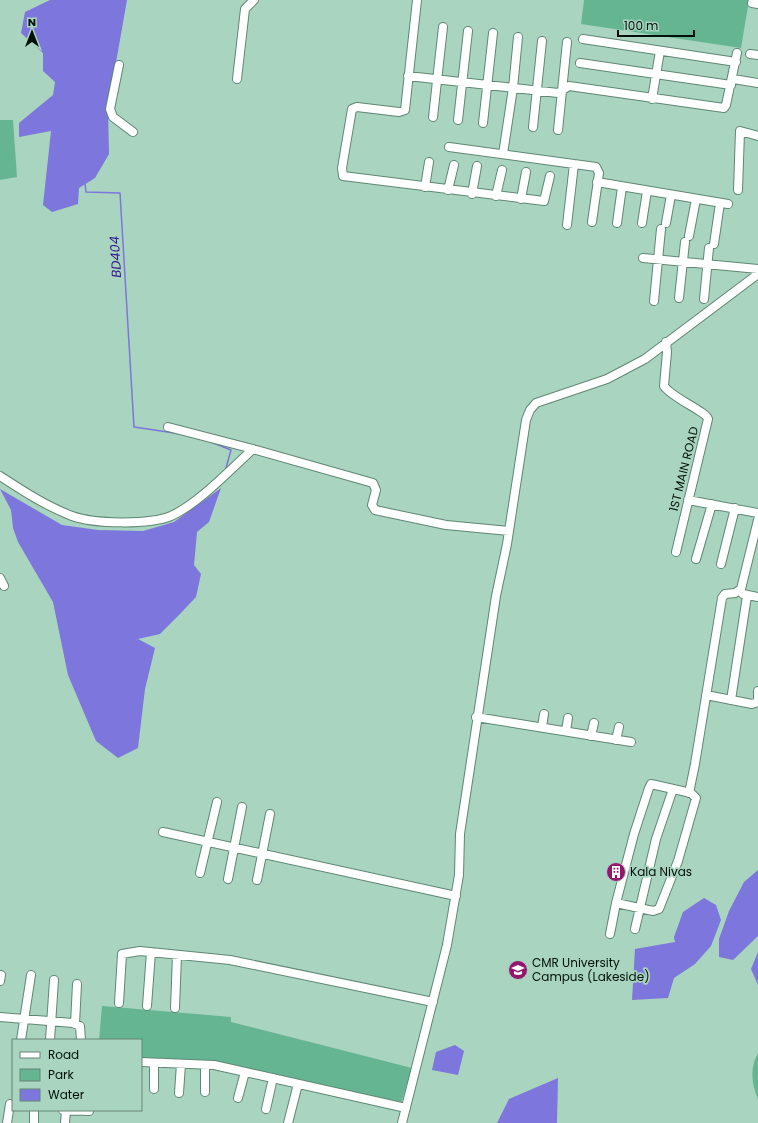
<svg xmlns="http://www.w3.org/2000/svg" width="758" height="1123" viewBox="0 0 758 1123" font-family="Poppins,sans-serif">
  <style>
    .green { fill: #65b593 }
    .water { fill: #7d76dc }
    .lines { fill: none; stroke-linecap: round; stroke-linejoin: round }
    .stream { stroke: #7d76dc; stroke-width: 1.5 }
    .minor-casing { stroke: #5e8774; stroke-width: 10 }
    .minor { stroke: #fff; stroke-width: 8 }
    .labels { text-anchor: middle; stroke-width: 3.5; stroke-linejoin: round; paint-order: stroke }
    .street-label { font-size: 12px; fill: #021009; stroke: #a9d4bf }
    .poi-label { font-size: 12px; fill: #021009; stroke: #a9d4bf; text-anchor: start }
    .water-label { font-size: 13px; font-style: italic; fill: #35128e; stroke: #a9d4bf }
  </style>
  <rect width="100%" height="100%" fill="#a9d4bf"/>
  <!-- green -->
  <path class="green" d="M 584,0 L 749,0 L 741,48 L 581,24 Z
    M 0,120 L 13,120 L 17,177 L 0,180 Z
    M 102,1006 L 231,1017 L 231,1022 L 412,1068 L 401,1103 L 219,1062 L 141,1059 L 141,1040 L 99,1040 Z
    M 758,1053 L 758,1099 C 751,1084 750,1067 758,1053 Z"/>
  <!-- water -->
  <path class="water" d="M 50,0 L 127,0 L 108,108 L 109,154 L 95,178 L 79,188 L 78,204 L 52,212 L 43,205 L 51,131 L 19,137 L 19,123 L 53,95 L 55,82 L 43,71 L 43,53 L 21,33 L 25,12 Z
    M 221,488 L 209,522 L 197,532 L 194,565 L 201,574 L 196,597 L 179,615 L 160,634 L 138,639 L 155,648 L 145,689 L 138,748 L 118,758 L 96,741 L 68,675 L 53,602 L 18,542 L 13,528 L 11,510 L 0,489 L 62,525 L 98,530 L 143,531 L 174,522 Z
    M 758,870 L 758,936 L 733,960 L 719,957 L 719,939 L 729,911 L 744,882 Z
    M 704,898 L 716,905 L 721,920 L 711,946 L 695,964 L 674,978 L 668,998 L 632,1000 L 635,949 L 675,942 L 674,937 L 683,912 Z
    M 758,952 L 758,985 L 751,969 Z
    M 455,1045 L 464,1051 L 458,1075 L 432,1070 L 436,1052 Z
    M 558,1078 L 557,1123 L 497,1123 L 509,1099 Z"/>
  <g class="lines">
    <!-- stream -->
    <path class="stream" d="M 85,184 L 86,192 L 120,193 L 134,427 L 181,434
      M 211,442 L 231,450 L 226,468"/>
    <defs>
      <path id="minor" d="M 417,0 L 405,110 L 399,112 L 357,107 L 352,109 L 342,168 L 343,176 L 544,201 L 550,176
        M 752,3 L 758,4
        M 583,39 L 736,62
        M 750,54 L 758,55
        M 580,63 L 731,85
        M 119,65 L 110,109 L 113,117 L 133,132
        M 408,76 L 558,93 L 569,86 L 724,108 L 726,105 L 737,53
        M 237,79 L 245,9 L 254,0
        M 733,79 L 758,83
        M 652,99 L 660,51
        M 433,117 L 443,27
        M 458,120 L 468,31
        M 483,123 L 493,33
        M 533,127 L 542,41
        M 558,130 L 567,42
        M 449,147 L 596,167 L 599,173 L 592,222
        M 503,154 L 513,88 L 518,37
        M 597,182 L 728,204
        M 425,187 L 429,162
        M 448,190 L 454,165
        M 738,190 L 740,131 L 758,136
        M 472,194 L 477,166
        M 496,196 L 502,170
        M 521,199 L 526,172
        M 617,223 L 622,187
        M 642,223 L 647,191
        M 666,223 L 671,195
        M 567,225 L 574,164
        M 689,236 L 696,199
        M 714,244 L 720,203
        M 643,258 L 758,269
        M 679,298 L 685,242
        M 704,299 L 709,248
        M 654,301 L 661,229
        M 666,342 L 667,352 L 664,386 C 672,398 707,412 708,419 L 676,552
        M 168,427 L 253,449 L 373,483 L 376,490 L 372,505 L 375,510 L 446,525 L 509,531
        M 0,476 C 23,491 46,506 72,516 C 94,524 149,525 171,516 C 198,504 230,470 253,449
        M 688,500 L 758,513
        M 696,559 L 712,504
        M 721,564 L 735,508
        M 0,578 L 4,586
        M 743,594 L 758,597
        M 706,695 L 752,704 L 758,702 L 758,691
        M 731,700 L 747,596
        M 476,717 L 631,742
        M 542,727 L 544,714
        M 566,731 L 568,718
        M 591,736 L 594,723
        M 616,740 L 619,727
        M 651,784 L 691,793 L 696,798 L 678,861 L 659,909 L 653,911 L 616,903 L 634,834 L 649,788 Z
        M 689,793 L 695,764 L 722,598 L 725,594 L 735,593 L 741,589 L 758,520
        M 163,832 L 456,896
        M 200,873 L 217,802
        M 228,879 L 242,807
        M 257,880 L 270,814
        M 635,929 L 656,839 L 673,789
        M 610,934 L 616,903
        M 0,981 L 1,975
        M 119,1003 L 122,954 L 140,951 L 230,960 L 433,1002
        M 147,1006 L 151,952
        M 175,1008 L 177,955
        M 0,1017 L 73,1023 L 80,1026 L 81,1040
        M 75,1024 L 77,984
        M 21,1040 L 31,975
        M 50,1040 L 54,980
        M 141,1062 L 214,1065 L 406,1108
        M 154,1089 L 154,1063
        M 205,1092 L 205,1065
        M 179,1093 L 181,1064
        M 238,1098 L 245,1072
        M 266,1109 L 273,1078
        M 63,1110 L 89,1111
        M 7,1123 L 10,1104
        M 34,1123 L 34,1110
        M 65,1123 L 66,1110
        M 288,1123 L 298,1084
        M 402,1123 L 447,945 L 459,875 L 460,834 L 496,596 L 507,544 L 526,420 L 530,410 L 536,403 L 607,379 L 645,359 L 758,274"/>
    </defs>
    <!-- minor casing -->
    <use href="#minor" class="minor-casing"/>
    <!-- minor -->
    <use href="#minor" class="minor"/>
  </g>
  <!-- icons -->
  <defs>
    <symbol id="building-disc" viewBox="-11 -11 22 22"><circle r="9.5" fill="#95166f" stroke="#a9d4bf"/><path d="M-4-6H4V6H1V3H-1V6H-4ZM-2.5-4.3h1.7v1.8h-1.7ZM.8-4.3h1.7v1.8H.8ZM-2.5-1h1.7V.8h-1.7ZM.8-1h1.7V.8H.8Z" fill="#fff"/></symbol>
    <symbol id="university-disc" viewBox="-11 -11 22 22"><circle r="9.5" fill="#95166f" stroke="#a9d4bf"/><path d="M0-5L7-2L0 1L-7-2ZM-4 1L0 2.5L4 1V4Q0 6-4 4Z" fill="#fff"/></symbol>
  </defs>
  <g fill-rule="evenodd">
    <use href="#building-disc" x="605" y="861" width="22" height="22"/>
    <use href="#university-disc" x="507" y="959" width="22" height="22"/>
  </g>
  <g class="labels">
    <!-- street labels -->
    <g class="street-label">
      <text transform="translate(684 469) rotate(-76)" y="4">1ST MAIN ROAD</text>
    </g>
    <!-- poi labels -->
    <g class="poi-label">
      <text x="630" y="876">Kala Nivas</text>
      <text x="532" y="967">CMR University<tspan x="532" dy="14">Campus (Lakeside)</tspan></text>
    </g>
    <!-- water labels -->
    <g class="water-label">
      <text transform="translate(115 257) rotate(-93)" y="5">BD404</text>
    </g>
  </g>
  <!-- legend -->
  <rect x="12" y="1039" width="130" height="72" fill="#a9d4bf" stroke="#668676"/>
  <rect x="20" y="1052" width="20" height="6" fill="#ffffff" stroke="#668676"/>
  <text x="48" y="1059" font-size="12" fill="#021009">Road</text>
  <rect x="20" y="1069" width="20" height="12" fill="#65b593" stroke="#668676"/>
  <text x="48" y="1079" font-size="12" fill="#021009">Park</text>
  <rect x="20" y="1089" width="20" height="12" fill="#7d76dc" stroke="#668676"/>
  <text x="48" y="1099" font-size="12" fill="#021009">Water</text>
  <!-- north arrow -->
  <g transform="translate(32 32)" stroke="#a9d4bf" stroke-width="3" paint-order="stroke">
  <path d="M0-3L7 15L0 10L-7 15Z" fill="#021009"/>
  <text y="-6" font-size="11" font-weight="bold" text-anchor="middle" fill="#021009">N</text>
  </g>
  <!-- scale -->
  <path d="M618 30v6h76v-6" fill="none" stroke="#021009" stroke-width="2"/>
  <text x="624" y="30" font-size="12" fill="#021009" stroke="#a9d4bf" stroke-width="3" paint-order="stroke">100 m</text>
</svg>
